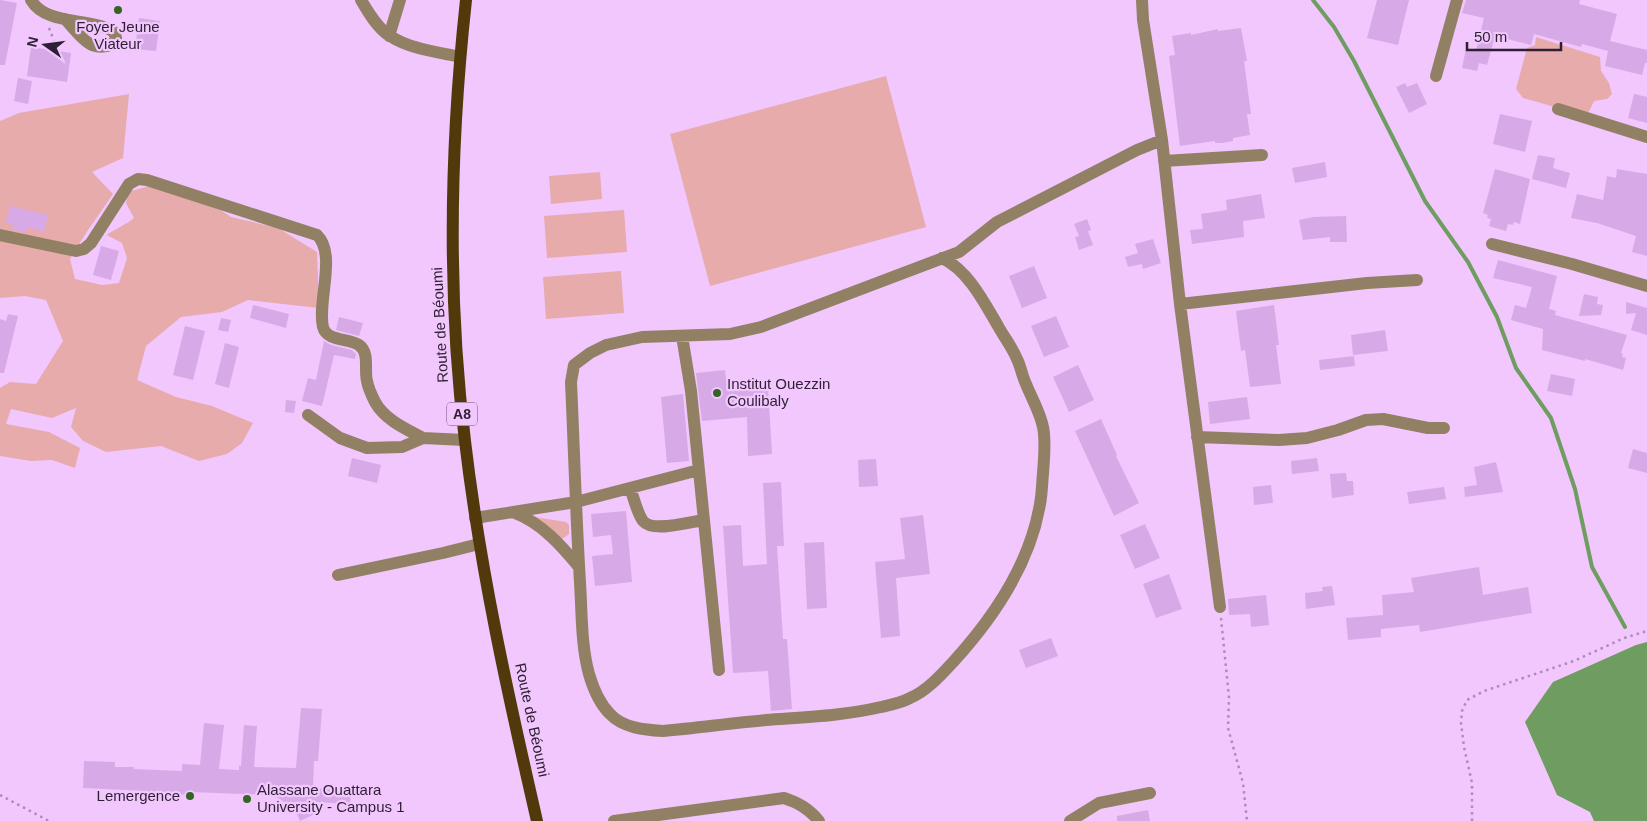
<svg xmlns="http://www.w3.org/2000/svg" width="1647" height="821" viewBox="0 0 1647 821" font-family="Arial,sans-serif">
  <style>
    .green { fill: #e7abac }
    .water { fill: #6f9c60 }
    .lines { fill: none; stroke-linecap: round; stroke-linejoin: round }
    .stream { stroke: #6f9c60; stroke-width: 4 }
    .building { fill: #d8a9e7 }
    .path { stroke: #ad8cb7; stroke-width: 2.5; stroke-dasharray: 2.5 4; stroke-linecap: butt }
    .minor { stroke: #928065; stroke-width: 12 }
    .major { stroke: #51390c; stroke-width: 12 }
    .poi-dot { fill: #366424; stroke: #f1c7fe; stroke-width: 2 }
    .labels { text-anchor: middle; stroke-width: 4.5; stroke-linejoin: round; paint-order: stroke }
    .shield { fill: #f1c7fe; stroke: #685170; stroke-width: 1 }
    .shield-label { font-size: 14px; font-weight: bold; fill: #2e1f33 }
    .poi-label { font-size: 15px; fill: #2e1f33; stroke: #f1c7fe; text-anchor: start }
    .street-label { font-size: 15px; fill: #2e1f33; stroke: #f1c7fe }
  </style>
  <rect width="100%" height="100%" fill="#f1c7fe"/>
  <!-- green -->
  <path class="green" d="M 1536,37 L 1600,57 L 1601,71 L 1609,83 L 1612,94 L 1607,99 L 1594,101 L 1587,116 L 1523,98 L 1516,89 L 1527,48 L 1535,45 Z
    M 886,76 L 926,227 L 710,286 L 670,134 Z
    M 129,94 L 123,158 L 92,172 L 113,194 L 86,233 L 70,259 L 75,279 L 102,285 L 119,283 L 127,258 L 122,243 L 107,235 C 116,228 126,225 134,218 L 126,203 L 128,192 L 149,186 L 192,191 L 231,217 L 278,228 L 317,252 L 319,308 L 248,300 L 222,312 L 181,317 L 146,346 L 137,380 L 176,397 L 212,406 L 253,423 L 242,443 L 227,454 L 199,461 L 161,446 L 106,452 L 83,441 L 71,427 L 76,408 L 52,418 L 11,409 L 6,424 L 49,432 L 80,448 L 75,468 L 52,460 L 31,461 L 0,456 L 0,388 L 10,382 L 36,384 L 63,341 L 46,300 L 25,296 L 0,298 L 0,121 L 19,113 Z
    M 600,172 L 602,199 L 551,204 L 549,176 Z
    M 624,210 L 627,252 L 547,258 L 544,216 Z
    M 621,271 L 624,313 L 546,319 L 543,277 Z
    M 535,517 L 566,522 L 569,525 L 569,534 L 562,539 Z"/>
  <!-- water -->
  <path class="water" d="M 1647,642 L 1647,821 L 1594,821 L 1590,812 L 1557,795 L 1525,722 L 1553,682 L 1636,645 Z"/>
  <g class="lines">
    <!-- stream -->
    <path class="stream" d="M 1313,0 L 1334,27 L 1354,61 L 1425,201 L 1468,262 L 1497,317 L 1516,368 L 1551,418 L 1575,489 L 1592,567 L 1625,627"/>
  </g>
  <!-- building -->
  <path class="building" d="M 0,0 L 17,3 L 5,65 L 0,65 Z
    M 1377,0 L 1409,0 L 1398,45 L 1367,38 Z
    M 1466,0 L 1580,0 L 1579,4 L 1617,14 L 1610,41 L 1647,50 L 1647,63 L 1645,63 L 1642,75 L 1605,66 L 1608,51 L 1582,44 L 1581,47 L 1534,34 L 1531,45 L 1495,36 L 1487,65 L 1479,63 L 1477,71 L 1462,68 L 1466,49 L 1476,51 L 1484,18 L 1462,13 Z
    M 139,18 L 160,21 L 156,51 L 135,49 Z
    M 1241,28 L 1247,61 L 1244,61 L 1251,114 L 1247,114 L 1250,135 L 1233,138 L 1233,141 L 1222,143 L 1215,143 L 1215,141 L 1180,146 L 1169,56 L 1175,55 L 1172,36 L 1191,33 L 1191,35 L 1218,29 L 1218,31 Z
    M 31,47 L 71,53 L 67,82 L 27,76 Z
    M 18,78 L 32,81 L 28,104 L 14,101 Z
    M 1405,83 L 1407,87 L 1417,83 L 1427,104 L 1409,113 L 1396,87 Z
    M 1634,94 L 1647,97 L 1647,123 L 1628,118 Z
    M 1500,114 L 1532,121 L 1525,152 L 1493,144 Z
    M 1538,155 L 1555,158 L 1553,168 L 1570,173 L 1566,188 L 1532,179 Z
    M 1325,162 L 1327,177 L 1295,183 L 1292,168 Z
    M 1495,169 L 1530,179 L 1520,224 L 1514,222 L 1513,225 L 1508,224 L 1506,231 L 1489,226 L 1491,219 L 1487,218 L 1488,215 L 1483,213 Z
    M 1617,169 L 1647,174 L 1647,256 L 1632,252 L 1636,236 L 1597,223 L 1571,218 L 1577,194 L 1603,200 L 1607,176 L 1616,178 Z
    M 1261,194 L 1265,218 L 1243,221 L 1244,237 L 1192,244 L 1190,230 L 1203,229 L 1201,214 L 1227,210 L 1226,200 Z
    M 10,206 L 48,215 L 44,232 L 28,227 L 26,232 L 11,229 L 13,224 L 6,223 Z
    M 1346,216 L 1347,242 L 1330,242 L 1330,237 L 1303,240 L 1299,220 L 1313,217 Z
    M 1087,219 L 1091,230 L 1088,231 L 1093,245 L 1079,250 L 1075,237 L 1079,236 L 1074,224 Z
    M 1153,239 L 1161,263 L 1143,269 L 1142,264 L 1128,267 L 1125,257 L 1138,253 L 1135,244 Z
    M 101,246 L 119,251 L 111,280 L 93,275 Z
    M 1498,260 L 1557,276 L 1549,309 L 1556,311 L 1555,315 L 1627,335 L 1621,353 L 1623,354 L 1622,357 L 1626,358 L 1623,370 L 1585,359 L 1585,361 L 1542,350 L 1543,329 L 1511,320 L 1515,305 L 1526,308 L 1532,287 L 1493,278 Z
    M 1034,266 L 1047,298 L 1022,308 L 1009,276 Z
    M 1584,294 L 1598,297 L 1597,304 L 1603,305 L 1601,315 L 1579,316 Z
    M 1626,302 L 1647,308 L 1647,335 L 1631,330 L 1636,313 L 1626,314 Z
    M 253,305 L 289,314 L 286,328 L 250,318 Z
    M 1274,305 L 1279,345 L 1276,345 L 1281,384 L 1250,387 L 1245,350 L 1241,351 L 1236,311 Z
    M 8,314 L 18,316 L 4,373 L 0,373 L 0,319 L 6,321 Z
    M 1056,316 L 1069,347 L 1044,357 L 1031,326 Z
    M 339,317 L 363,323 L 359,336 L 336,330 Z
    M 221,318 L 231,320 L 228,332 L 218,330 Z
    M 185,326 L 205,331 L 193,380 L 173,375 Z
    M 1385,330 L 1388,351 L 1353,355 L 1351,335 Z
    M 324,341 L 331,345 L 352,350 L 356,354 L 355,359 L 334,355 L 322,406 L 302,401 L 308,378 L 316,380 Z
    M 225,343 L 239,347 L 229,388 L 215,384 Z
    M 1354,356 L 1355,366 L 1320,370 L 1319,360 Z
    M 1078,365 L 1094,400 L 1069,412 L 1053,377 Z
    M 725,370 L 727,390 L 768,388 L 772,454 L 748,456 L 747,417 L 702,421 L 696,373 Z
    M 1551,374 L 1575,379 L 1572,396 L 1547,391 Z
    M 683,394 L 689,461 L 667,463 L 661,397 Z
    M 1247,397 L 1250,419 L 1210,424 L 1208,402 Z
    M 286,400 L 296,401 L 294,413 L 285,412 Z
    M 1101,419 L 1117,455 L 1116,456 L 1139,503 L 1114,516 L 1075,431 Z
    M 1633,449 L 1647,453 L 1647,473 L 1628,468 Z
    M 352,458 L 381,465 L 377,483 L 348,476 Z
    M 1317,458 L 1319,471 L 1292,474 L 1291,461 Z
    M 876,459 L 878,486 L 859,487 L 858,460 Z
    M 1496,462 L 1503,492 L 1465,497 L 1464,487 L 1477,485 L 1474,467 Z
    M 1346,473 L 1347,481 L 1353,481 L 1354,495 L 1332,498 L 1330,474 Z
    M 781,482 L 784,546 L 777,546 L 783,639 L 787,639 L 792,709 L 771,711 L 768,671 L 733,673 L 723,526 L 741,525 L 743,566 L 767,564 L 763,483 Z
    M 1271,485 L 1273,503 L 1254,505 L 1253,487 Z
    M 1444,487 L 1446,499 L 1409,504 L 1407,492 Z
    M 626,511 L 632,582 L 595,586 L 592,556 L 613,554 L 611,535 L 593,537 L 591,514 Z
    M 923,515 L 930,574 L 896,578 L 900,636 L 881,638 L 875,562 L 905,559 L 900,518 Z
    M 1145,524 L 1160,558 L 1135,569 L 1120,535 Z
    M 824,542 L 827,608 L 807,609 L 804,543 Z
    M 1479,567 L 1483,595 L 1528,587 L 1532,613 L 1420,632 L 1419,625 L 1381,629 L 1381,637 L 1348,640 L 1346,618 L 1383,615 L 1382,595 L 1414,592 L 1411,578 Z
    M 1169,574 L 1182,609 L 1156,618 L 1143,584 Z
    M 1332,586 L 1335,605 L 1306,609 L 1305,593 L 1323,591 L 1322,587 Z
    M 1266,595 L 1269,625 L 1251,627 L 1250,614 L 1229,615 L 1228,599 Z
    M 1051,638 L 1058,656 L 1026,668 L 1019,650 Z
    M 301,708 L 322,709 L 318,761 L 314,761 L 313,788 L 351,791 L 350,804 L 314,802 L 319,812 L 300,821 L 294,808 L 273,795 L 191,792 L 191,795 L 145,793 L 145,791 L 83,788 L 84,761 L 115,762 L 115,767 L 134,767 L 134,769 L 182,771 L 182,764 L 200,765 L 204,723 L 224,725 L 219,769 L 239,770 L 239,766 L 241,766 L 244,725 L 257,726 L 254,767 L 296,768 Z
    M 1148,810 L 1150,821 L 1117,821 L 1117,816 Z"/>
  <g class="lines">
    <!-- path -->
    <path class="path" d="M 49,28 L 56,46
      M 1221,618 L 1229,697 L 1228,728 L 1243,783 L 1247,821
      M 0,795 L 49,821
      M 1472,821 L 1472,783 L 1464,747 L 1461,723 L 1462,711 L 1467,700 L 1484,691 L 1574,661 L 1624,638 L 1647,631"/>
    <!-- minor -->
    <path class="minor" d="M 31,0 C 46,26 91,17 114,32 L 116,38 L 113,44 C 90,54 80,35 65,19
      M 361,0 C 368,12 378,29 390,36 C 410,49 437,52 460,57
      M 1142,0 L 1143,20 L 1162,140 L 1180,304 L 1220,607
      M 389,36 L 400,0
      M 1436,76 L 1457,0
      M 1558,109 L 1647,137
      M 1164,161 L 1262,155
      M 0,235 L 76,251 L 84,249 L 91,243 L 129,184 L 138,179 L 147,180 L 317,235 C 337,254 317,302 323,327 C 327,342 349,338 359,345 C 370,353 364,370 367,381 C 368,387 372,396 375,402 C 385,420 406,429 423,438
      M 1492,244 L 1572,264 L 1647,286
      M 942,258 C 968,270 984,302 998,326 C 1004,337 1012,347 1017,359 C 1021,367 1022,376 1026,384 C 1032,399 1040,412 1043,427 C 1046,441 1044,459 1043,473 C 1042,484 1042,494 1040,504 C 1030,564 994,617 954,661 C 942,674 927,691 910,698 C 901,703 890,705 881,707 C 842,716 806,717 766,720 C 732,723 697,728 663,731 C 645,730 623,728 610,714 C 600,704 593,688 589,674 C 581,645 582,613 580,583 C 576,516 574,449 571,382 L 574,365 L 590,353 L 606,345 L 642,337 L 730,334 L 761,327 L 959,252 L 997,222 L 1137,150 L 1162,140
      M 1180,304 L 1367,283 L 1417,280
      M 682,336 L 691,391 L 719,670
      M 308,415 L 340,438 L 367,448 L 402,447 L 423,438 L 464,440
      M 1197,437 L 1279,440 L 1307,438 L 1338,430 L 1366,420 L 1383,419 L 1428,428 L 1444,428
      M 630,488 C 634,498 637,513 643,521 C 653,533 690,522 704,520
      M 515,513 C 541,523 561,545 579,567
      M 475,518 L 576,502 L 699,470
      M 338,575 L 443,553 L 479,544
      M 614,821 L 784,798 C 799,803 809,809 819,821
      M 1070,821 L 1099,803 L 1150,793"/>
    <!-- major -->
    <path class="major" d="M 466,0 C 450,146 447,295 465,441 C 480,569 508,695 537,821"/>
  </g>
  <!-- markers -->
  <g class="poi-dot">
    <circle cx="118" cy="10" r="5"/>
    <circle cx="717" cy="393" r="5"/>
    <circle cx="190" cy="796" r="5"/>
    <circle cx="247" cy="799" r="5"/>
  </g>
  <g class="labels">
    <!-- shield labels -->
    <rect class="shield" x="447" y="402.5" width="30" height="23" rx="4"/>
    <g class="shield-label">
      <text x="462" y="419">A8</text>
    </g>
    <!-- poi labels -->
    <g class="poi-label">
      <text x="118" y="32" text-anchor="middle">Foyer Jeune<tspan x="118" dy="17">Viateur</tspan></text>
      <text x="727" y="389">Institut Ouezzin<tspan x="727" dy="17">Coulibaly</tspan></text>
      <text x="257" y="795">Alassane Ouattara<tspan x="257" dy="17">University - Campus 1</tspan></text>
      <text x="180" y="801" text-anchor="end">Lemergence</text>
    </g>
    <!-- street labels -->
    <g class="street-label">
      <text transform="translate(440 325) rotate(-93)" y="5">Route de Béoumi</text>
      <text transform="translate(532 720) rotate(78)" y="5">Route de Béoumi</text>
    </g>
  </g>
  <!-- north arrow -->
  <g transform="translate(45 45) rotate(284)" stroke="#f1c7fe" stroke-width="4" paint-order="stroke">
  <path d="M0-4L9 19L0 12L-9 19Z" fill="#2e1f33"/>
  <text y="-8" font-size="14" font-weight="bold" text-anchor="middle" fill="#2e1f33">N</text>
  </g>
  <!-- scale -->
  <path d="M1467 42v8h94v-8" fill="none" stroke="#2e1f33" stroke-width="2.5"/>
  <text x="1474" y="42" font-size="15" fill="#2e1f33" stroke="#f1c7fe" stroke-width="4" paint-order="stroke">50 m</text>
</svg>
